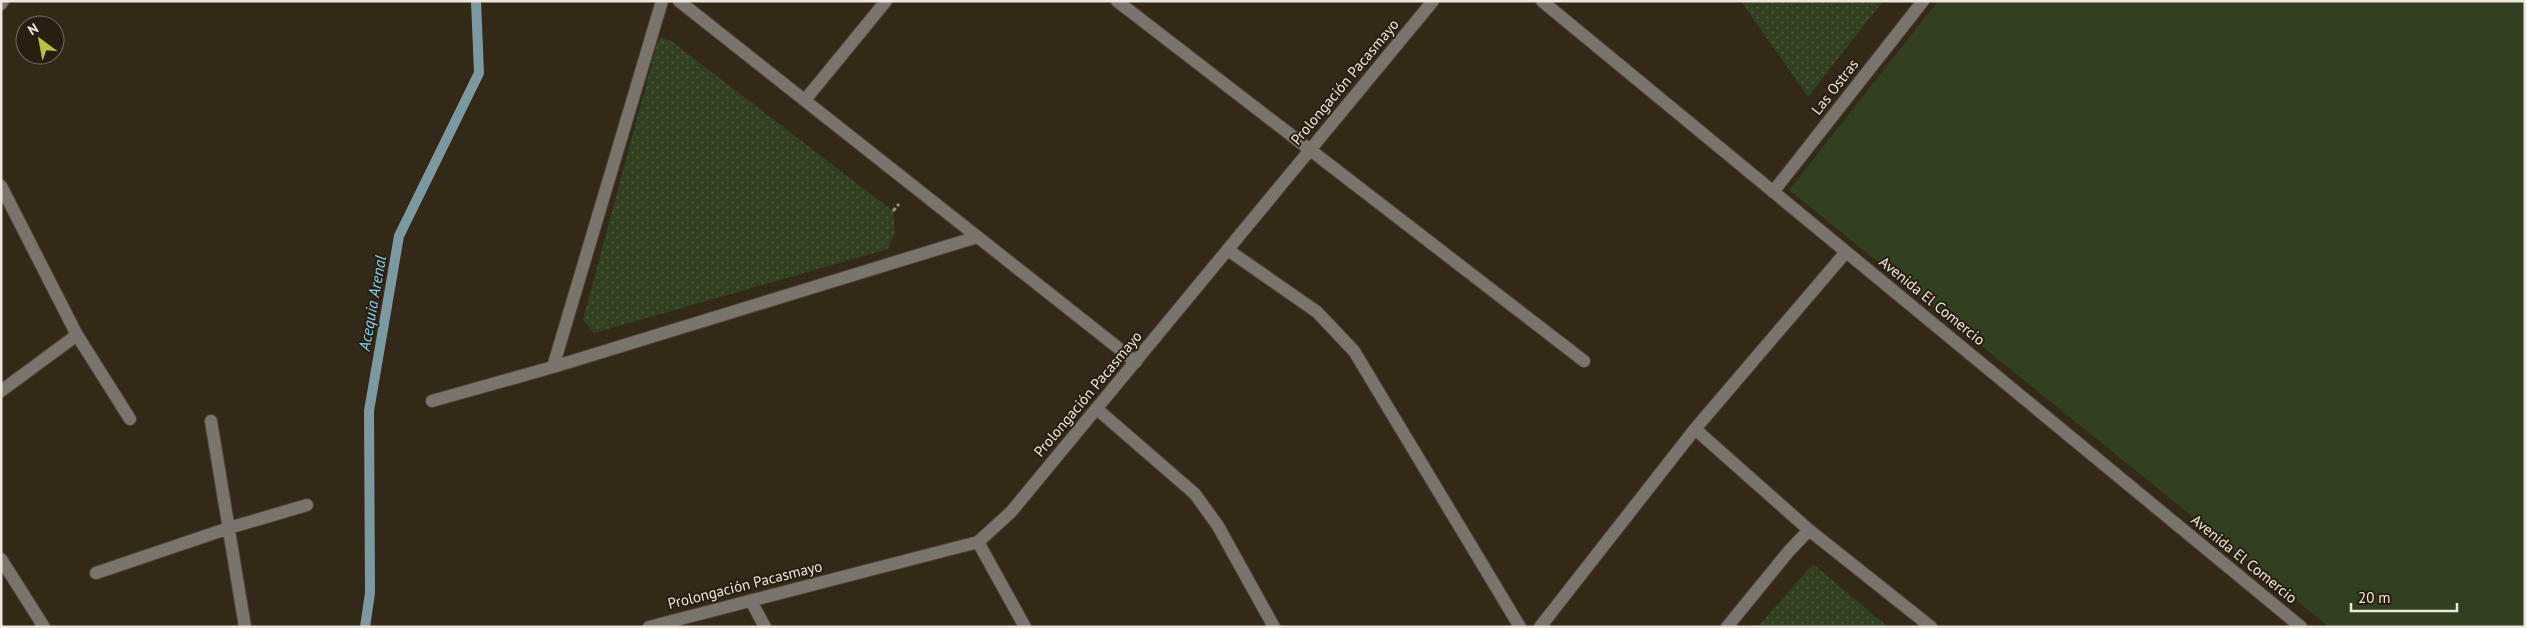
<svg xmlns="http://www.w3.org/2000/svg" width="2526" height="628" viewBox="0 0 2526 628" font-family="'PT Sans',sans-serif">
  <style>
    .grass { fill: #314020 }
    .park { fill: url(#park-dots) }
    .lines { fill: none; stroke-linecap: round; stroke-linejoin: round }
    .stream { stroke: #7c99a2; stroke-width: 10 }
    .minor-casing { stroke: #4e4435; stroke-width: 14 }
    .path { stroke: #9a9184; stroke-width: 3; stroke-dasharray: 4 2.5; stroke-linecap: butt }
    .minor { stroke: #7b746d; stroke-width: 12 }
    .labels { text-anchor: middle; stroke-width: 4; stroke-linejoin: round; paint-order: stroke }
    .street-label { font-size: 15px; fill: #efe7de; stroke: #291f10 }
    .water-label { font-size: 16px; font-style: italic; fill: #85d1ee; stroke: #291f10 }
  </style>
  <defs>
    <pattern id="park-dots" width="8" height="8" patternUnits="userSpaceOnUse" patternTransform="scale(1.25)"><rect width="8" height="8" fill="#314020"/><path d="M2 2h.1M6 6h.1" fill="none" stroke="#4f5c40" stroke-width="1.8" stroke-linecap="round"/></pattern>
  </defs>
  <rect width="100%" height="100%" fill="#342919"/>
  <!-- grass -->
  <path class="grass" d="M 1938,1 L 2525,1 L 2525,627 L 2329,627 L 1789,190 Z"/>
  <!-- park -->
  <path class="park" d="M 1741,1 L 1883,1 L 1808,97 Z
    M 661,37 L 671,41 L 893,211 L 895,233 L 888,249 L 594,333 L 583,320 L 657,44 Z
    M 1813,564 L 1888,627 L 1758,627 Z"/>
  <g class="lines">
    <!-- stream -->
    <path class="stream" d="M 365,627 L 370,593 L 369,411 L 399,236 L 479,73 L 476,1"/>
    <defs>
      <path id="minor" d="M 679,1 L 1136,362
        M 1117,1 L 1584,361
        M 1542,1 L 2301,627
        M 1,4 L 3,1
        M 805,100 L 886,1
        M 1,186 L 77,335 L 130,419
        M 1773,192 L 1923,1
        M 1228,250 L 1317,312 L 1354,351 L 1520,627
        M 553,367 L 662,1
        M 1,391 L 77,335
        M 432,401 L 553,367 L 977,237
        M 1097,409 L 1195,494 L 1218,526 L 1274,627
        M 211,421 L 245,627
        M 1695,429 L 1809,530 L 1931,627
        M 978,542 L 1025,627
        M 1,559 L 44,627
        M 96,573 L 229,528 L 307,505
        M 751,601 L 765,627
        M 649,627 L 978,542 L 1011,512 L 1433,1
        M 1540,627 L 1695,429 L 1846,252
        M 1727,627 L 1789,551 L 1809,530"/>
    </defs>
    <!-- minor casing -->
    <use href="#minor" class="minor-casing"/>
    <!-- path -->
    <path class="path" d="M 893,211 L 899,204"/>
    <!-- minor -->
    <use href="#minor" class="minor"/>
  </g>
  <g class="labels">
    <!-- street labels -->
    <g class="street-label">
      <text transform="translate(1345 82) rotate(-50)" y="5">Prolongación Pacasmayo</text>
      <text transform="translate(1835 87) rotate(-52)" y="5">Las Ostras</text>
      <text transform="translate(1932 301) rotate(39)" y="5">Avenida El Comercio</text>
      <text transform="translate(1088 394) rotate(-50)" y="5">Prolongación Pacasmayo</text>
      <text transform="translate(2244 559) rotate(39)" y="5">Avenida El Comercio</text>
      <text transform="translate(745 585) rotate(-14)" y="5">Prolongación Pacasmayo</text>
    </g>
    <!-- water labels -->
    <g class="water-label">
      <text transform="translate(372 303) rotate(-80)" y="6">Acequia Arenal</text>
    </g>
  </g>
  <!-- border -->
  <rect width="2526" height="628" fill="none" stroke="#efe7de" stroke-width="5"/>
  <!-- north arrow -->
  <g transform="translate(40 40) rotate(328)"><circle r="24" fill="#291f10" stroke="#786f62"/>
  <path d="M0-4L9 19L0 12L-9 19Z" fill="#b8c147"/>
  <text y="-8" font-size="14" font-weight="bold" text-anchor="middle" fill="#efe7de">N</text>
  </g>
  <!-- scale -->
  <path d="M2351 603v8h106v-8" fill="none" stroke="#efe7de" stroke-width="2.5"/>
  <text x="2358" y="603" font-size="15" fill="#efe7de" stroke="#291f10" stroke-width="4" paint-order="stroke">20 m</text>
</svg>
